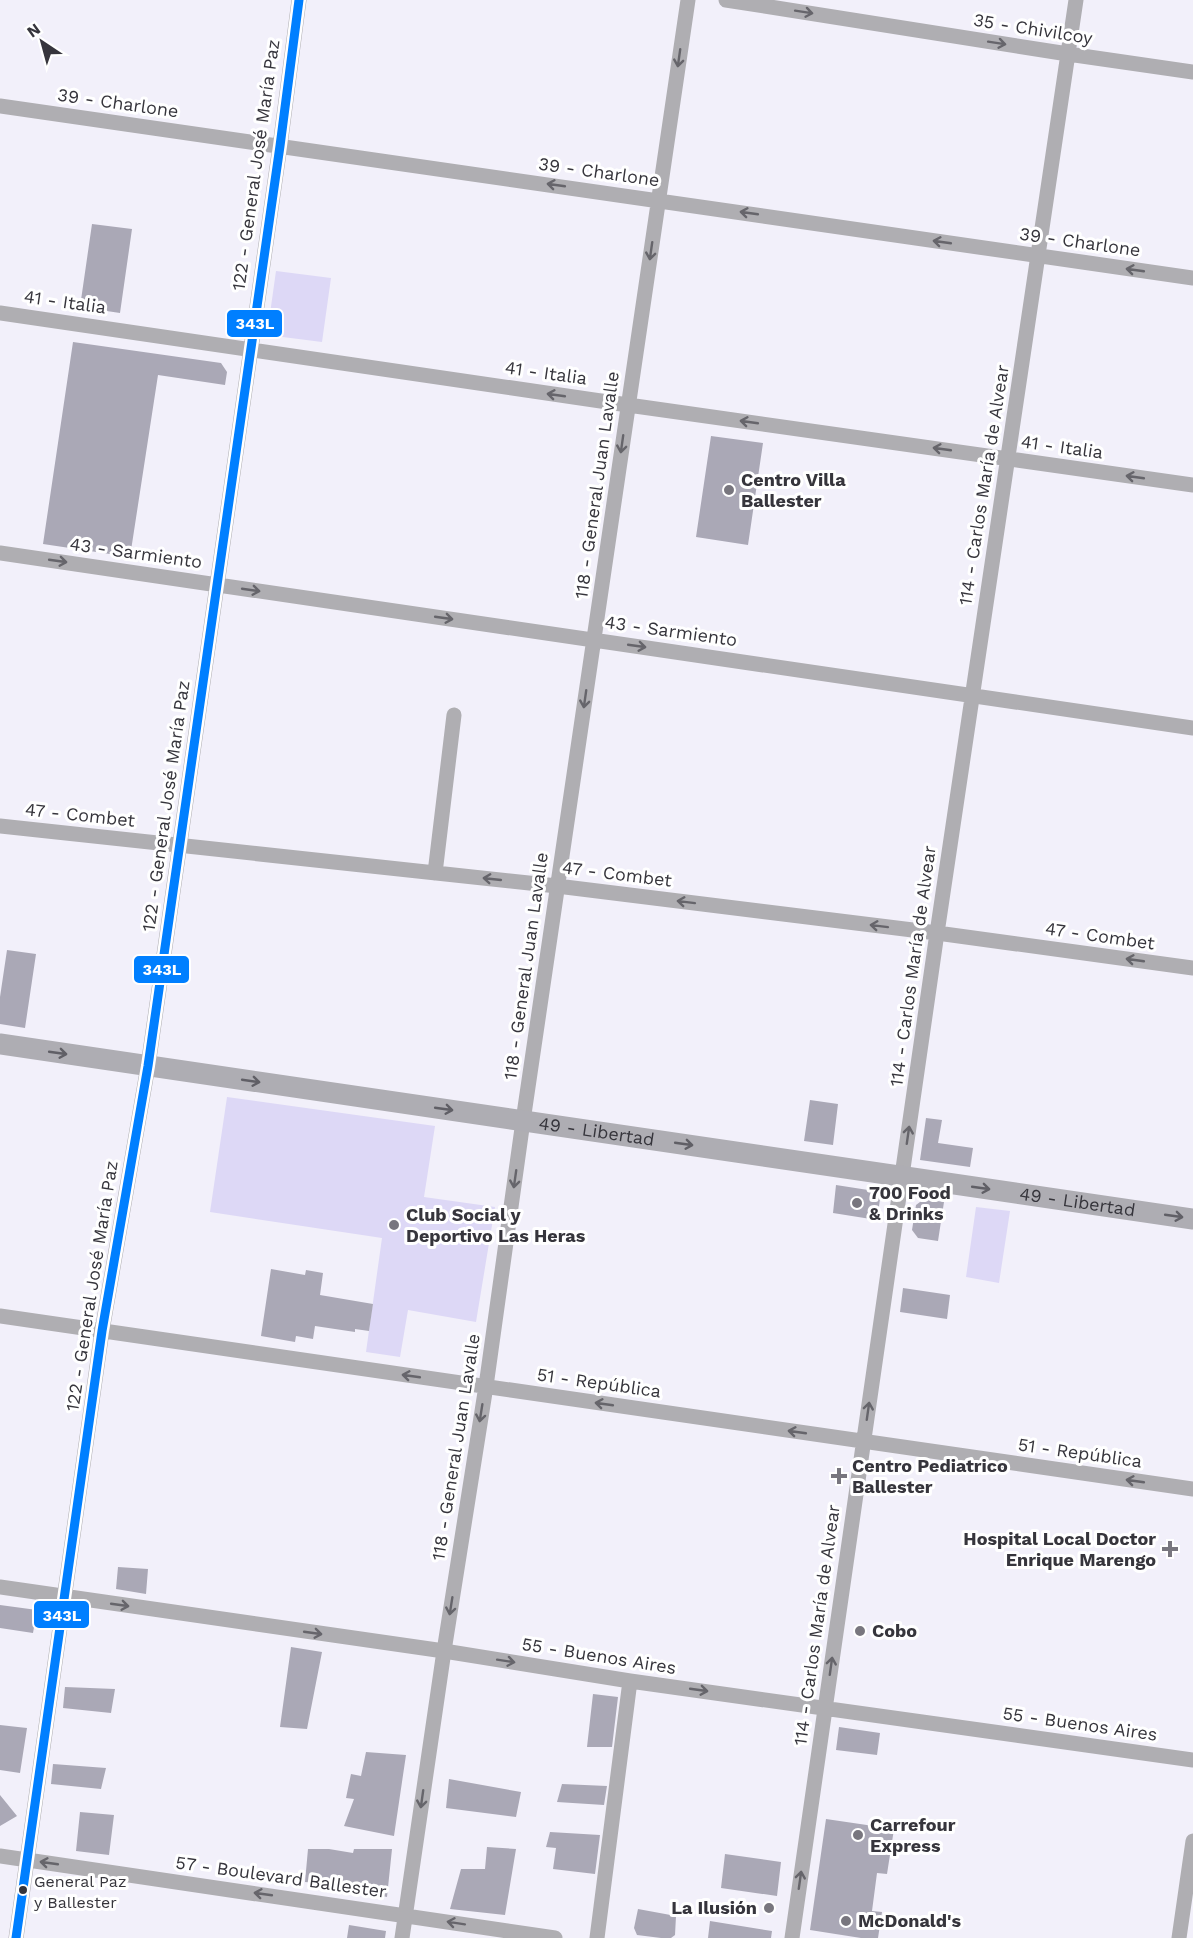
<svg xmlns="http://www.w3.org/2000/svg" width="1193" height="1938" viewBox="0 0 1193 1938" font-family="'Work Sans',sans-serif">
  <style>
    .green { fill: #ddd8f6 }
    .building { fill: #aaa8b6 }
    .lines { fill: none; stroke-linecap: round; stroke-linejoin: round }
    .street { stroke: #afaeb2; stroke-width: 15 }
    .secondary { stroke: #aeadb3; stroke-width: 21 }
    .bus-1-casing { stroke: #fff; stroke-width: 14 }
    .bus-1 { stroke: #007fff; stroke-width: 9 }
    .oneway { stroke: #66656b }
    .oneway2 { stroke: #605f66 }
    .poi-dot { fill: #78767e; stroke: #fff; stroke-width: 2 }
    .bus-dot { fill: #36353c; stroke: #fff; stroke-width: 2 }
    .labels { text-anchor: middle; stroke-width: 6; stroke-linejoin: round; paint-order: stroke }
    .bus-label { font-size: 16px; fill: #36353c; stroke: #fff; text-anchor: start }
    .street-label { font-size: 18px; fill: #36353c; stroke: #fff }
    .poi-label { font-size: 18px; font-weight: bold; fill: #36353c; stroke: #fff; text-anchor: start }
    .line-badge { stroke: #fff; stroke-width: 2 }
    .badge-label { font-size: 16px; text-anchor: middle; font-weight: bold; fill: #fff }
  </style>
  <rect width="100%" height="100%" fill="#f2f0fa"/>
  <!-- green -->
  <path class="green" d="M 276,271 L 331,278 L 322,342 L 267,335 Z
    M 227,1097 L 435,1126 L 424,1197 L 495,1207 L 476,1322 L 408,1310 L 400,1357 L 366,1352 L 382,1238 L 210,1212 Z
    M 976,1207 L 1010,1211 L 999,1283 L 966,1277 Z"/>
  <!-- building -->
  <path class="building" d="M 92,224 L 132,229 L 120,313 L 80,307 Z
    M 73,342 L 221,363 L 227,372 L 225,385 L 158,375 L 130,557 L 43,544 Z
    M 711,436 L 763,443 L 748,545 L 696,537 Z
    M 7,950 L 36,954 L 25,1028 L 0,1024 L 0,997 Z
    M 810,1100 L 838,1104 L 833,1145 L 804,1141 Z
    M 926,1118 L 942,1120 L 938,1143 L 973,1148 L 970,1167 L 920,1160 Z
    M 836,1185 L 881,1192 L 877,1220 L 833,1213 Z
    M 924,1199 L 944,1202 L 938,1241 L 918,1238 L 912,1230 L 916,1205 Z
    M 271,1269 L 305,1275 L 306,1270 L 323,1273 L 320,1295 L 373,1304 L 369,1331 L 355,1329 L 355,1332 L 315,1326 L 313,1339 L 296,1336 L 295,1342 L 261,1336 Z
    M 903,1288 L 950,1295 L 947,1319 L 900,1312 Z
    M 118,1567 L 148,1569 L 146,1594 L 116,1589 Z
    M 0,1605 L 37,1610 L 33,1633 L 0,1628 Z
    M 291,1647 L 322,1652 L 307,1729 L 280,1727 Z
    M 65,1687 L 115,1689 L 111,1713 L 63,1708 Z
    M 593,1694 L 618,1697 L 612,1747 L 587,1747 Z
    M 0,1725 L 27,1728 L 20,1773 L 0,1770 Z
    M 839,1727 L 880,1733 L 877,1755 L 836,1750 Z
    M 366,1752 L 406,1755 L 394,1836 L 344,1826 L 354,1799 L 346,1798 L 351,1774 L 361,1776 Z
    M 53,1764 L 106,1768 L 101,1789 L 51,1784 Z
    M 449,1779 L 521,1792 L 516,1817 L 446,1808 Z
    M 562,1784 L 607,1786 L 604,1805 L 557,1802 Z
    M 0,1795 L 17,1816 L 0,1826 Z
    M 80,1812 L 114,1815 L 109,1855 L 76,1851 Z
    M 826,1819 L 894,1829 L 887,1874 L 877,1873 L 872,1911 L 882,1912 L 878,1938 L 861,1938 L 810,1930 Z
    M 550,1832 L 600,1835 L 595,1874 L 553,1869 L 556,1848 L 546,1847 Z
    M 487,1847 L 516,1849 L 505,1915 L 450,1909 L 461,1869 L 485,1869 Z
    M 308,1849 L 329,1849 L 353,1853 L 354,1849 L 392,1849 L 387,1897 L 326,1884 L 305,1882 Z
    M 725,1854 L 781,1862 L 777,1896 L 721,1888 Z
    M 638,1909 L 676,1916 L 675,1935 L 671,1938 L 661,1938 L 637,1935 L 634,1928 Z
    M 710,1921 L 772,1931 L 771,1938 L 708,1938 Z
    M 349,1925 L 386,1931 L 385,1938 L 347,1938 Z"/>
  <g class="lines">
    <!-- street -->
    <path class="street" d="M 726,0 L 1068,54 L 1193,72
      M 0,106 L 1193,278
      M 0,313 L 628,405 L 1193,485
      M 0,553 L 1193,728
      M 0,826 L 557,886 L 937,933 L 1193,968
      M 435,873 L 454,715
      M 0,1316 L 1193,1489
      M 0,1587 L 444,1651 L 630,1681 L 1193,1760
      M 0,1856 L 555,1938
      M 16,1938 L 102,1331 L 148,1066 L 280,146 L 299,0
      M 402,1938 L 444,1651 L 486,1386 L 523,1121 L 688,0
      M 597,1938 L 630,1681
      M 792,1938 L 937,933 L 1076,0
      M 1179,1938 L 1193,1841"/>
    <!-- secondary -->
    <path class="secondary" id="s1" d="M 0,1044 L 1193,1219"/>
    <defs>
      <path id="bus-1" d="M 16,1938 L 102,1331 L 148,1066 L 280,146 L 299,0"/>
    </defs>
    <!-- bus-1 casing -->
    <use href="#bus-1" class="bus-1-casing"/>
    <!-- bus-1 -->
    <use href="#bus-1" class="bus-1"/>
  </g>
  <!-- one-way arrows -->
  <defs><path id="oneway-shaft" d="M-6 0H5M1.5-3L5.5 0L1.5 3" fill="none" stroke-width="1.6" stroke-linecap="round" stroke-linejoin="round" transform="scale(1.5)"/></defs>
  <g class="oneway">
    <use href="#oneway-shaft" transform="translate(804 12) rotate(9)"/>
    <use href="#oneway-shaft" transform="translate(997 43) rotate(9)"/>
    <use href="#oneway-shaft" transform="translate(679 58) rotate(98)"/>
    <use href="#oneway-shaft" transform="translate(556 185) rotate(-172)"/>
    <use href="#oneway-shaft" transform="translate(749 213) rotate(-172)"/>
    <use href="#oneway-shaft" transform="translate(942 242) rotate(-172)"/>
    <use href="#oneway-shaft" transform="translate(651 251) rotate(98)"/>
    <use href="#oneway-shaft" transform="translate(1135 270) rotate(-172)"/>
    <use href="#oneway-shaft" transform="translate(556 395) rotate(-172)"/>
    <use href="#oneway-shaft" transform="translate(749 422) rotate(-172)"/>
    <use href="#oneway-shaft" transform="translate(622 444) rotate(98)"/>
    <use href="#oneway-shaft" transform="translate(942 449) rotate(-172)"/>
    <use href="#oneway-shaft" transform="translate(1135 477) rotate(-172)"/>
    <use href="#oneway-shaft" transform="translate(58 561) rotate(8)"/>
    <use href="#oneway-shaft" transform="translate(251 590) rotate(8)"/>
    <use href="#oneway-shaft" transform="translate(444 618) rotate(8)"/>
    <use href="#oneway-shaft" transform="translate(637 646) rotate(8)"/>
    <use href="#oneway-shaft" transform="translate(585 699) rotate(98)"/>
    <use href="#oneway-shaft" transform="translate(492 879) rotate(-174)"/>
    <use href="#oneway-shaft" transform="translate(686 902) rotate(-173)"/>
    <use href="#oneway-shaft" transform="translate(879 926) rotate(-173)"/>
    <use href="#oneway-shaft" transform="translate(1135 960) rotate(-172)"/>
    <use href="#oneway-shaft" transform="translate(908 1135) rotate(-82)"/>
    <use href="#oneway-shaft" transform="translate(515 1179) rotate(98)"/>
    <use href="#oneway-shaft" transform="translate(411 1376) rotate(-172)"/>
    <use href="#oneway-shaft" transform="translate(604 1404) rotate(-172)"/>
    <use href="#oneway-shaft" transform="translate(868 1411) rotate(-82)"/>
    <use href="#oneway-shaft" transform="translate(481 1413) rotate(99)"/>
    <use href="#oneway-shaft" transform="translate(797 1432) rotate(-172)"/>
    <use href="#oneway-shaft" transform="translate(1135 1481) rotate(-172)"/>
    <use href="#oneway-shaft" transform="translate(120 1605) rotate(8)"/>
    <use href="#oneway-shaft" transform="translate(451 1606) rotate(99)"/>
    <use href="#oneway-shaft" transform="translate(313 1633) rotate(8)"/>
    <use href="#oneway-shaft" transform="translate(506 1661) rotate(9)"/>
    <use href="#oneway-shaft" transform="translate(831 1666) rotate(-82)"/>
    <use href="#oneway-shaft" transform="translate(699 1690) rotate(8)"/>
    <use href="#oneway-shaft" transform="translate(422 1799) rotate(98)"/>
    <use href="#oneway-shaft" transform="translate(49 1863) rotate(-172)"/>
    <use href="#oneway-shaft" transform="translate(800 1880) rotate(-82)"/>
    <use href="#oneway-shaft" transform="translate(263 1894) rotate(-172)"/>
    <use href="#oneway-shaft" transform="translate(456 1923) rotate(-171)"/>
  </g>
  <g class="oneway2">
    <use href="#oneway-shaft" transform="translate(58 1053) rotate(8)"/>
    <use href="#oneway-shaft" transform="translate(251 1081) rotate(8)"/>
    <use href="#oneway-shaft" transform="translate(444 1109) rotate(8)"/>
    <use href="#oneway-shaft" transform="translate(684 1144) rotate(8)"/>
    <use href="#oneway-shaft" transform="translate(981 1188) rotate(8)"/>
    <use href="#oneway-shaft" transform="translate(1174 1216) rotate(8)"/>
  </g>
  <!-- markers -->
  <g class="poi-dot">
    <circle cx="729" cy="490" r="6"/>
    <circle cx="857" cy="1203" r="6"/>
    <circle cx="394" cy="1225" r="6"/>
    <path d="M836 1467h6v6h6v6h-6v6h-6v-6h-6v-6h6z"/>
    <path d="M1167 1540h6v6h6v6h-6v6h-6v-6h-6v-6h6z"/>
    <circle cx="860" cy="1631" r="6"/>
    <circle cx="858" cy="1835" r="6"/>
    <circle cx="769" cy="1908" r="6"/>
    <circle cx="846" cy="1921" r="6"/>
  </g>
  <circle class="bus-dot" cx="23" cy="1890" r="5"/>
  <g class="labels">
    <!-- bus labels -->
    <g class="bus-label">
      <text x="34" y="1887">General Paz<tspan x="34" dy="21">y Ballester</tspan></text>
    </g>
    <!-- street labels -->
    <g class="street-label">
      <text transform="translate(1033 29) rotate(9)" y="6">35 - Chivilcoy</text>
      <text transform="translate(118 103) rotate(8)" y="6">39 - Charlone</text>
      <text transform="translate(256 165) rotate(-82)" y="6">122 - General José María Paz</text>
      <text transform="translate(599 172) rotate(8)" y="6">39 - Charlone</text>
      <text transform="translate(1080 242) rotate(8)" y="6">39 - Charlone</text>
      <text transform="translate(65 302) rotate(8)" y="6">41 - Italia</text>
      <text transform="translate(546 373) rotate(8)" y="6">41 - Italia</text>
      <text transform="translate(1062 447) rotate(8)" y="6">41 - Italia</text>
      <text transform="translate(597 485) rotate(-82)" y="6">118 - General Juan Lavalle</text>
      <text transform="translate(984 485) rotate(-81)" y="6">114 - Carlos María de Alvear</text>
      <text transform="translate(136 553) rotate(8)" y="6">43 - Sarmiento</text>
      <text transform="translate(671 631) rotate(8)" y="6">43 - Sarmiento</text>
      <text transform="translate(166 806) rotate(-82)" y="6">122 - General José María Paz</text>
      <text transform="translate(80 815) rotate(6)" y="6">47 - Combet</text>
      <text transform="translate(617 874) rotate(7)" y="6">47 - Combet</text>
      <text transform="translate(1100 936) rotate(8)" y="6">47 - Combet</text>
      <text transform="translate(526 966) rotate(-82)" y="6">118 - General Juan Lavalle</text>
      <text transform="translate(913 966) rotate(-82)" y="6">114 - Carlos María de Alvear</text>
      <text dy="6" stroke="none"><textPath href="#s1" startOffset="603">49 - Libertad</textPath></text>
      <text dy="6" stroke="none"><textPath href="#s1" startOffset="1089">49 - Libertad</textPath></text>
      <text transform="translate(92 1286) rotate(-81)" y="6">122 - General José María Paz</text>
      <text transform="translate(599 1383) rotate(8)" y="6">51 - República</text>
      <text transform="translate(456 1447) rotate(-81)" y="6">118 - General Juan Lavalle</text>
      <text transform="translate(1080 1453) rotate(8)" y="6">51 - República</text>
      <text transform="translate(817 1625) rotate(-82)" y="6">114 - Carlos María de Alvear</text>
      <text transform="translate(599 1656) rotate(9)" y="6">55 - Buenos Aires</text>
      <text transform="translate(1080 1724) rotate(8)" y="6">55 - Buenos Aires</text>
      <text transform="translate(281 1877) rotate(8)" y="6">57 - Boulevard Ballester</text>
    </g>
    <!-- poi labels -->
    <g class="poi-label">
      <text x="741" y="486">Centro Villa<tspan x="741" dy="21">Ballester</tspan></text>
      <text x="869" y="1199">700 Food<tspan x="869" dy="21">&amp; Drinks</tspan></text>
      <text x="406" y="1221">Club Social y<tspan x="406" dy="21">Deportivo Las Heras</tspan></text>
      <text x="852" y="1472">Centro Pediatrico<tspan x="852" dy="21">Ballester</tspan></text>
      <text x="1156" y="1545" text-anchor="end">Hospital Local Doctor<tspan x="1156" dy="21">Enrique Marengo</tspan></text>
      <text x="872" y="1637">Cobo</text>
      <text x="870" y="1831">Carrefour<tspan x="870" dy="21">Express</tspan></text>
      <text x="757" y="1914" text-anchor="end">La Ilusión</text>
      <text x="858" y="1927">McDonald's</text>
    </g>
  </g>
  <g class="line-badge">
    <rect x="226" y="309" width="57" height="29" rx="6" fill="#007fff"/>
    <rect x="133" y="955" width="57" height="29" rx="6" fill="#007fff"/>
    <rect x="33" y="1600" width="57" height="29" rx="6" fill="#007fff"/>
  </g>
  <g class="badge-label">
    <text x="255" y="329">343L</text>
    <text x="162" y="975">343L</text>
    <text x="62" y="1621">343L</text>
  </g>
  <!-- north arrow -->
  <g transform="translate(42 42) rotate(324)" stroke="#ffffff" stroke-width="4.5" paint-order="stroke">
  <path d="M0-4.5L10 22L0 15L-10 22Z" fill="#36353c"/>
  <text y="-9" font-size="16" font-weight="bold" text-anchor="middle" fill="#36353c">N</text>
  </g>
</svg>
